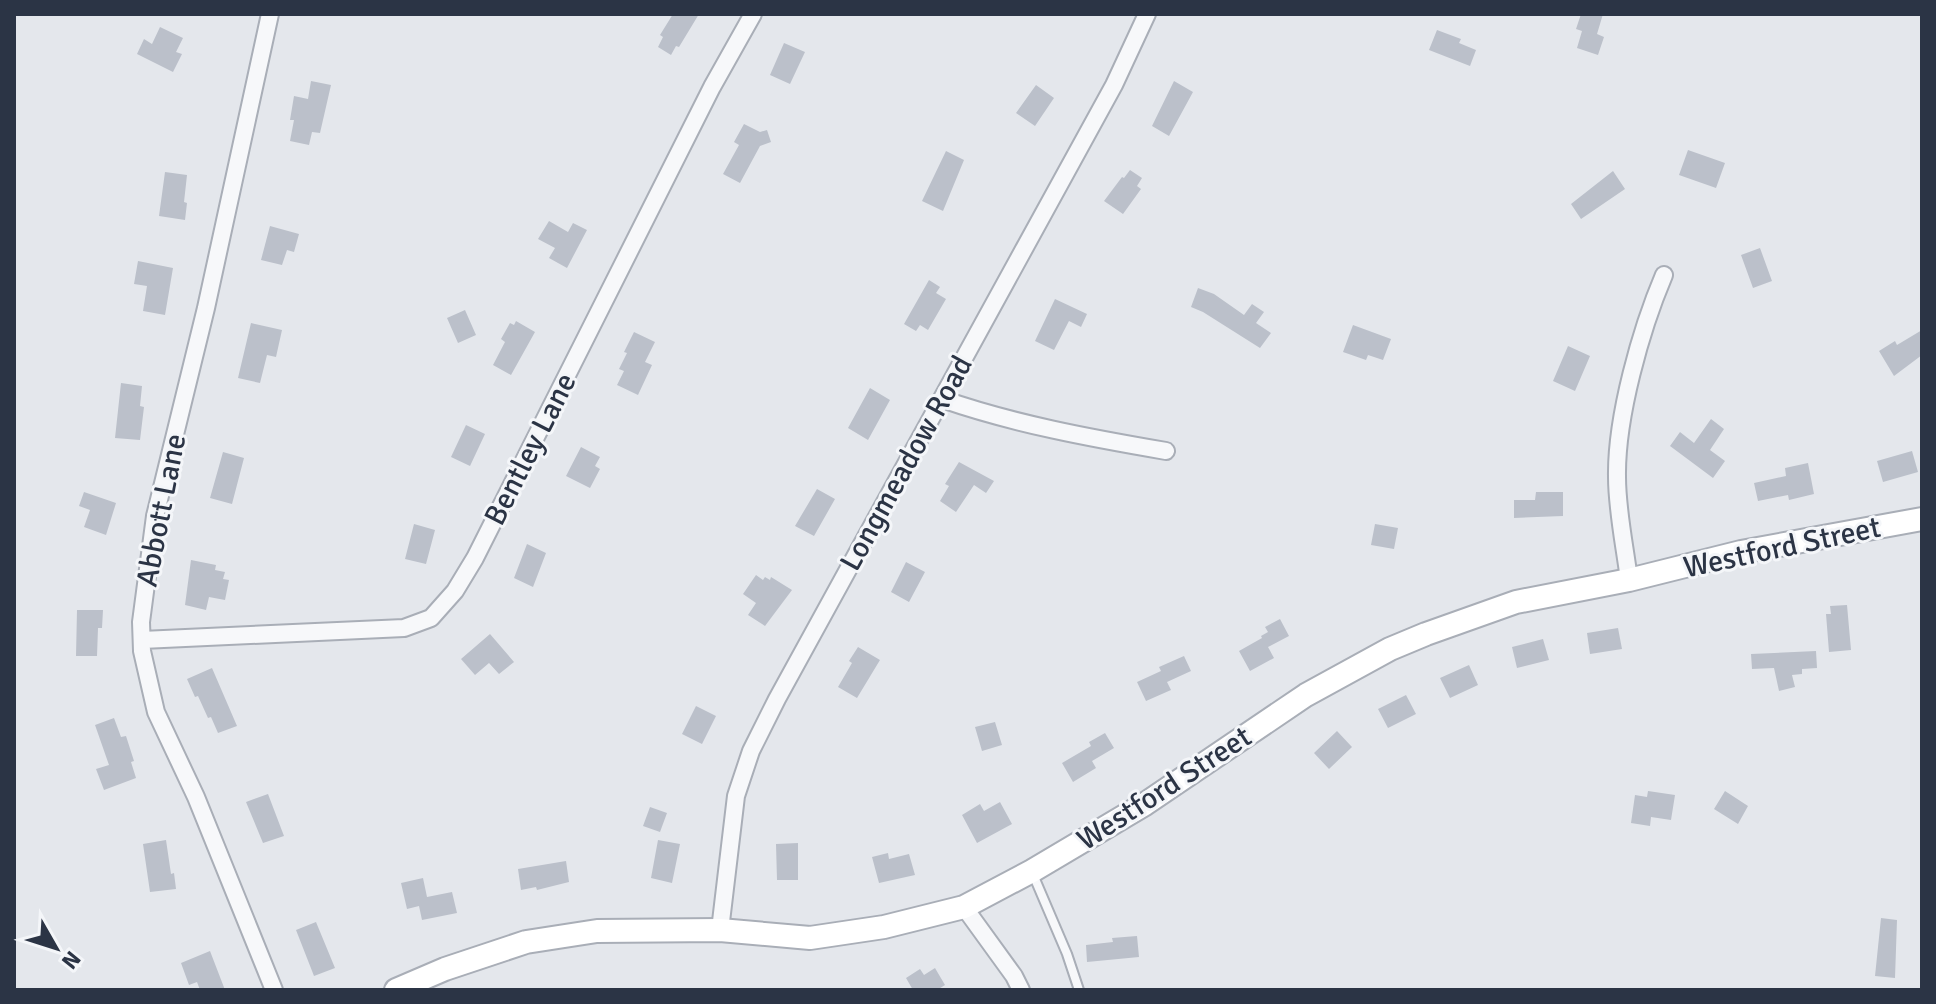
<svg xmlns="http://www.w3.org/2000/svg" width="1936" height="1004" viewBox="0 0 1936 1004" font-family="Signika,sans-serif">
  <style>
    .building { fill: #bbc0ca }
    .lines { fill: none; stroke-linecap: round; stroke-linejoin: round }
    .lane-casing { stroke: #a9aeb7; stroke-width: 12 }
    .street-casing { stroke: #a9aeb7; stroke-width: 20 }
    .secondary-casing { stroke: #a9aeb7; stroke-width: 26 }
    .lane { stroke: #f7f8fa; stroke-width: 8 }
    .street { stroke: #f7f8fa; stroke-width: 16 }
    .secondary { stroke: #fff; stroke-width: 22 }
    .labels { text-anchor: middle; stroke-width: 6; stroke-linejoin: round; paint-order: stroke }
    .street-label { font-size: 30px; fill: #2b3445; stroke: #f4f6f9 }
  </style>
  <rect width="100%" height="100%" fill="#e4e7ec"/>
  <!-- building -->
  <path class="building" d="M 673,14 L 699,14 L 679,47 L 676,46 L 671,55 L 658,47 L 663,37 L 660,35 Z
    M 1581,14 L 1603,14 L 1597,34 L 1604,37 L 1598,55 L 1577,48 L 1582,31 L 1576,29 Z
    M 160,27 L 183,38 L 176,52 L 182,54 L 173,72 L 137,54 L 144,39 L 152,44 Z
    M 1437,30 L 1461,39 L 1459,43 L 1476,50 L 1470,66 L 1429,50 Z
    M 784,43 L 805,52 L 790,84 L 770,75 Z
    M 311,81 L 331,85 L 320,133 L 312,132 L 309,145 L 290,141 L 294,120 L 290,120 L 294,96 L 308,99 Z
    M 1174,81 L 1193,92 L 1169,136 L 1152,126 Z
    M 1036,85 L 1054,98 L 1035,126 L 1016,113 Z
    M 744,124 L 760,132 L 767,130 L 771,142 L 760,146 L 740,183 L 723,174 L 739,145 L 734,142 Z
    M 1688,150 L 1725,163 L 1716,188 L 1679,175 Z
    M 946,151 L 964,160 L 943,211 L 922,201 Z
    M 1130,170 L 1142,178 L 1137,186 L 1141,189 L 1123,214 L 1104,201 L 1122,177 L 1124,178 Z
    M 1613,171 L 1625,189 L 1581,219 L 1571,204 Z
    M 165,172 L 187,175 L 184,202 L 187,203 L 185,220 L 159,216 Z
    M 549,221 L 568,232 L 573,223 L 587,230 L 567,268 L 549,258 L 555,248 L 538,239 Z
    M 270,226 L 299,234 L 294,252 L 287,250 L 282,265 L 261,260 Z
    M 1760,248 L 1772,281 L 1753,288 L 1741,255 Z
    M 138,261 L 173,268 L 165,315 L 143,311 L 147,286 L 134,284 Z
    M 929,280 L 940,287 L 936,293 L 946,299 L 928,330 L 920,325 L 916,331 L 904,324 Z
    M 1198,288 L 1214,294 L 1244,315 L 1252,304 L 1264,312 L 1256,323 L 1271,333 L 1260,348 L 1203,312 L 1191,307 Z
    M 1055,299 L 1087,314 L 1081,327 L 1069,321 L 1054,350 L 1035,341 Z
    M 465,310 L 476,335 L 458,343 L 447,318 Z
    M 516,321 L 535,332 L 511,375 L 493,365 L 505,342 L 501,339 L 510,323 L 514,325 Z
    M 251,323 L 282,330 L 276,357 L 267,355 L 260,383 L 238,378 Z
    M 1353,325 L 1391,339 L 1383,360 L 1368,355 L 1366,360 L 1343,352 Z
    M 1922,330 L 1922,355 L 1894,376 L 1879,351 L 1895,341 L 1897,345 Z
    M 634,332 L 655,342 L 645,362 L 652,365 L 638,395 L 617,385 L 624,371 L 619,369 L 627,353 L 624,352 Z
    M 1568,346 L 1590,356 L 1575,391 L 1553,381 Z
    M 121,383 L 142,386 L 140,406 L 144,407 L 140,440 L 115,438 Z
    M 870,388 L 890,400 L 868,440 L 848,428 Z
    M 1711,419 L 1724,429 L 1710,450 L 1725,461 L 1713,478 L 1670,446 L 1680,432 L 1694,443 Z
    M 466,425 L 485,434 L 470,466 L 451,457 Z
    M 581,447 L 600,457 L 595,466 L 600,469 L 590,488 L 566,476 Z
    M 1912,451 L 1918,472 L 1883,482 L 1877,461 Z
    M 223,452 L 244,458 L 232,504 L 210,498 Z
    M 959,462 L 994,481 L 986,493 L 974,485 L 956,512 L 940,501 L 949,486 L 945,484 Z
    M 1808,463 L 1814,494 L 1789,500 L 1788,495 L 1758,501 L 1754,483 L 1786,476 L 1785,468 Z
    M 817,489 L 835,499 L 814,536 L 795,526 Z
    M 84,492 L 116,503 L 106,535 L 84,527 L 90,510 L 79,506 Z
    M 1536,492 L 1563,492 L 1563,516 L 1514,518 L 1514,500 L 1535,500 Z
    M 414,524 L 435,530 L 426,564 L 405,559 Z
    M 1375,524 L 1398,528 L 1394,549 L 1371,545 Z
    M 527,544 L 546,553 L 533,587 L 514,578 Z
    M 191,560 L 216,565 L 215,570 L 225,572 L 223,579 L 229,580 L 225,600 L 209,597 L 206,610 L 185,605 Z
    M 906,562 L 925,572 L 909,602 L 891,592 Z
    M 756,575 L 763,580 L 765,577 L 770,580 L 771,577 L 792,590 L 765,626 L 748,615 L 756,603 L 743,594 Z
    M 1847,605 L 1851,650 L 1829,652 L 1826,614 L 1831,614 L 1830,606 Z
    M 77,610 L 103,610 L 102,628 L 98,628 L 97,656 L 76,656 Z
    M 1280,619 L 1289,636 L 1268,647 L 1274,658 L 1250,671 L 1239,651 L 1262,638 L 1261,636 L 1268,632 L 1265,627 Z
    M 1618,628 L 1622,649 L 1590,654 L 1587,633 Z
    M 490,634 L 514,662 L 499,674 L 489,663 L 475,675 L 461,659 Z
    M 1543,639 L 1549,660 L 1517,668 L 1512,647 Z
    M 858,647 L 880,660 L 857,698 L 838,687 L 852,663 L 849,661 Z
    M 1816,651 L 1817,668 L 1802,669 L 1802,674 L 1792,675 L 1795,687 L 1779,691 L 1774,668 L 1752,669 L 1751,654 Z
    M 1184,656 L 1191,671 L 1167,682 L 1171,690 L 1146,701 L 1137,682 L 1161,671 L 1159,667 Z
    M 1469,665 L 1478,685 L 1450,698 L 1440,678 Z
    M 212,668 L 237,726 L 218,733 L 211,717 L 208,718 L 198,696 L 195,697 L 187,679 Z
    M 1406,695 L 1416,714 L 1388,728 L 1378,709 Z
    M 696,706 L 716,716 L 702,744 L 682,734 Z
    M 114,718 L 121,737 L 126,736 L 134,761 L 131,762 L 136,778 L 104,790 L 96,769 L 109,765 L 95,725 Z
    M 995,722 L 1002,745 L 982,751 L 975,727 Z
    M 1337,731 L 1352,747 L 1329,769 L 1314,753 Z
    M 1105,733 L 1114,748 L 1092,761 L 1096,768 L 1073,782 L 1062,763 L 1091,746 L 1089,742 Z
    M 1648,791 L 1675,795 L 1671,820 L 1651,817 L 1650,826 L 1631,823 L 1635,795 L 1647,797 Z
    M 1725,791 L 1748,806 L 1738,824 L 1714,809 Z
    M 268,794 L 284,836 L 263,843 L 246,802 Z
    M 1000,802 L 1012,824 L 977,843 L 962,815 L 980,804 L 984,811 Z
    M 650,807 L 667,813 L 660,832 L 643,826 Z
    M 166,840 L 171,874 L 174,873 L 176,889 L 150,892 L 143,844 Z
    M 658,840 L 680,844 L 672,883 L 651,878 Z
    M 798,843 L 798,880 L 777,880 L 776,844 Z
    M 888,853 L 889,859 L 909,854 L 915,875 L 879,883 L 872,857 Z
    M 566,861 L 569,882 L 537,890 L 536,887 L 521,890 L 518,869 Z
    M 423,878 L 427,897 L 452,892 L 457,913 L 422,920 L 419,906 L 407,909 L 401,883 Z
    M 1881,918 L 1897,920 L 1895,978 L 1875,976 Z
    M 316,922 L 335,968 L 314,976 L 296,930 Z
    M 1137,936 L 1139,957 L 1087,962 L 1086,945 L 1113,942 L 1112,938 Z
    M 210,951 L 225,990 L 200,990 L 197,982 L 189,985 L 181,963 Z
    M 935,968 L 945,985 L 937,990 L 913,990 L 906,978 L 920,969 L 924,975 Z"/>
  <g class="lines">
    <defs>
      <path id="lane" d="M 1032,872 L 1067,954 L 1079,990"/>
      <path id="street" d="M 270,14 L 206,308 L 155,516 L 141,622 L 142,651 L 156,712 L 196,797 L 274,990
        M 942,399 C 1014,424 1090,438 1166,451
        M 1629,580 C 1625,547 1617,511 1617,477 C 1616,417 1641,329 1664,275
        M 142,640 L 404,628 L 431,618 L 455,591 L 475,558 L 712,87 L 753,14
        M 964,907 L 1014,976 L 1021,990
        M 720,930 L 736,796 L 751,751 L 777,699 L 1114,85 L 1147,14"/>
      <path id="secondary" d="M 396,990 L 445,969 L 526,942 L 597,931 L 720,930 L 810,938 L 884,927 L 964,907 L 1032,871 L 1145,804 L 1306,695 L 1390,649 L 1426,634 L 1516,602 L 1629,580 L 1741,552 L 1922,519"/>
    </defs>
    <!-- lane casing -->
    <use href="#lane" class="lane-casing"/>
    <!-- street casing -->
    <use href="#street" class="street-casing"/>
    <!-- secondary casing -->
    <use href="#secondary" class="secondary-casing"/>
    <!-- lane -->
    <use href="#lane" class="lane"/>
    <!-- street -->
    <use href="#street" class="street"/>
    <!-- secondary -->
    <use href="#secondary" class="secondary"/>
  </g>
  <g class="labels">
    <!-- street labels -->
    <g class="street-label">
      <text transform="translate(530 449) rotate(-63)" y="10">Bentley Lane</text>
      <text transform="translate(906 463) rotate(-61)" y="10">Longmeadow Road</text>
      <text transform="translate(161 510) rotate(-79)" y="10">Abbott Lane</text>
      <text transform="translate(1782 547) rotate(-12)" y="10">Westford Street</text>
      <text transform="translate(1164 788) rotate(-33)" y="10">Westford Street</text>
    </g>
  </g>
  <!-- border -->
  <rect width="1936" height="1004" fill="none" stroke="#2b3445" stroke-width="32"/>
  <!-- north arrow -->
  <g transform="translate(56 948) rotate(129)" stroke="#f4f6f9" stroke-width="6" paint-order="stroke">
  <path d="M0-6L14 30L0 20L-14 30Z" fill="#2b3445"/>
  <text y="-12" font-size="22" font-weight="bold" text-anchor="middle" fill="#2b3445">N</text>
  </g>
</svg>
